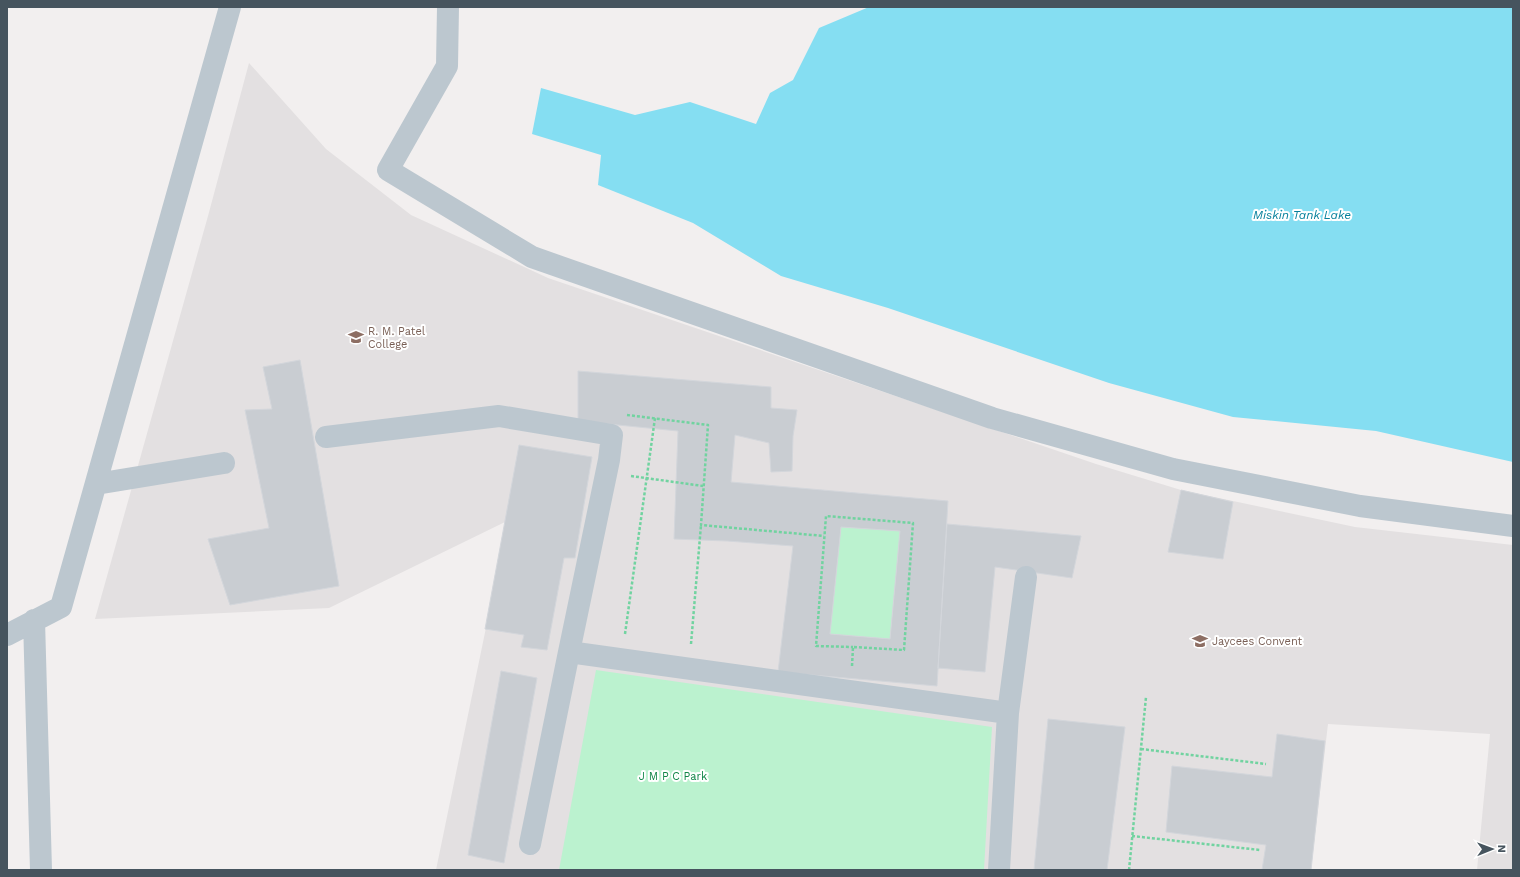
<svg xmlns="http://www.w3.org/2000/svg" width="1520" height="877" viewBox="0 0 1520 877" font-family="'Work Sans',sans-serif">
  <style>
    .education { fill: #e3e0e1 }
    .green { fill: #bbf2cf }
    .water { fill: #85def2 }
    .building { fill: #c9cdd2; stroke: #d3d6db; fill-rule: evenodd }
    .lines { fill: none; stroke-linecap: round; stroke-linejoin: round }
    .path { stroke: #71d3a0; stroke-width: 2.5; stroke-dasharray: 3 2; stroke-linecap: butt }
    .minor { stroke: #bcc7cf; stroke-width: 22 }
    .labels { text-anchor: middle; stroke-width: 4; stroke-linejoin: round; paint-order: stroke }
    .education-label { font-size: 11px; fill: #785e54; stroke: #fff; text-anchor: start }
    .park-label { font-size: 11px; fill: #118648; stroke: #fff }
    .water-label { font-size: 12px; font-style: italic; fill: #05809c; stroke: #fff }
  </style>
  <rect width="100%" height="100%" fill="#f2efef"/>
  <!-- education -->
  <path class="education" d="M 249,63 L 326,149 L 411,215 L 548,278 L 1096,464 L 1181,490 L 1355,527 L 1513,545 L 1513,870 L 1477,870 L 1490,734 L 1328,724 L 1311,870 L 436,870 L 488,618 L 505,522 L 329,608 L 95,619 L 208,216 Z"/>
  <!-- green -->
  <path class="green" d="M 841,527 L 900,531 L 890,639 L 830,634 Z
    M 596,670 L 992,727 L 984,870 L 559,870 Z"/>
  <!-- water -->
  <path class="water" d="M 869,7 L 1513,7 L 1513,462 L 1376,431 L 1233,417 L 1109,383 L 888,308 L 781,276 L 693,223 L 598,185 L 601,155 L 532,134 L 541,88 L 635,115 L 690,102 L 756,124 L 770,93 L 793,80 L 819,28 Z"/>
  <!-- building -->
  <path class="building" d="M 300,360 L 339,586 L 230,605 L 208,539 L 269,528 L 245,410 L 272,409 L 263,367 Z
    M 578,371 L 771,387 L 771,408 L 797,410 L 793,436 L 792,471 L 771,472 L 769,443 L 735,435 L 731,482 L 948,501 L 937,686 L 778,672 L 793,546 L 727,541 L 674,539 L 678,431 L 578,421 ZM 841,527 L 900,531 L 890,639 L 830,634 Z
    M 519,445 L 592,457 L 575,558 L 564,558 L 547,650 L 521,647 L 524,635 L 485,629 Z
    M 1181,490 L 1233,502 L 1223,559 L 1168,552 Z
    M 947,524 L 1081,536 L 1072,578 L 995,567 L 985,672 L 938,668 Z
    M 501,671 L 537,678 L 504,863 L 468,855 Z
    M 1048,719 L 1125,727 L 1107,870 L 1034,870 Z
    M 1277,734 L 1325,741 L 1311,870 L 1262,870 L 1266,845 L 1166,832 L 1172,766 L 1272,777 Z"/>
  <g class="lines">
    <!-- path -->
    <path class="path" d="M 627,415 L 708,425 L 701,525 L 824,536
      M 631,476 L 703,486
      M 625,634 L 655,418
      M 691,644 L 701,525
      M 852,666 L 853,647 L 904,650 L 913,523 L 826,516 L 816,646 L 853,647
      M 1141,749 L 1266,764
      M 1132,836 L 1260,850
      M 1129,870 L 1146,697"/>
    <!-- minor -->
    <path class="minor" d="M 448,7 L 447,66 L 388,170 L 532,257 L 992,418 L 1173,469 L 1360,506 L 1513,526
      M 326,437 L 499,416 L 612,435 L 609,460 L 569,652 L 1008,713 L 999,870
      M 96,484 L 224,463
      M 34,620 L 41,870
      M 7,635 L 61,607 L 230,7
      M 1008,713 L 1026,577
      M 530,844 L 569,652"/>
  </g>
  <!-- icons -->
  <defs>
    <symbol id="university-bare" viewBox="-9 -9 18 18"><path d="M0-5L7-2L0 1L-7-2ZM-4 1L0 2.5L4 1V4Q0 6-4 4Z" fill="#8d6e63" stroke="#fff" stroke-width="2.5" paint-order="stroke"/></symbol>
    <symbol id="school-bare" viewBox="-9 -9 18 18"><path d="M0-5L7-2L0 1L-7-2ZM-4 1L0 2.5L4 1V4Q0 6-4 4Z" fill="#8d6e63" stroke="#fff" stroke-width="2.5" paint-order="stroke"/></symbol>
  </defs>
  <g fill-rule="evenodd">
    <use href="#university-bare" x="345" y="326" width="22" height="22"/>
    <use href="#school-bare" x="1189" y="630" width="22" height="22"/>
  </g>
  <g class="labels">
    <!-- education labels -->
    <g class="education-label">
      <text x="368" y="335">R. M. Patel<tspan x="368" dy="13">College</tspan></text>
      <text x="1212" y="645">Jaycees Convent</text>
    </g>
    <!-- park labels -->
    <g class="park-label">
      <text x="673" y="780">J M P C Park</text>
    </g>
    <!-- water labels -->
    <g class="water-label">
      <text x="1302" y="219">Miskin Tank Lake</text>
    </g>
  </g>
  <!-- border -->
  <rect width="1520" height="877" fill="none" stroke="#46545e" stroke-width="16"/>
  <!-- north arrow -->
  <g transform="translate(1492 849) rotate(89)" stroke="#ffffff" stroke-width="3" paint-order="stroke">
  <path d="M0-3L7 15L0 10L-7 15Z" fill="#46545e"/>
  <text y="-6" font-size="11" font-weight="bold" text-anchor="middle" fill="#46545e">N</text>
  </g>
</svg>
